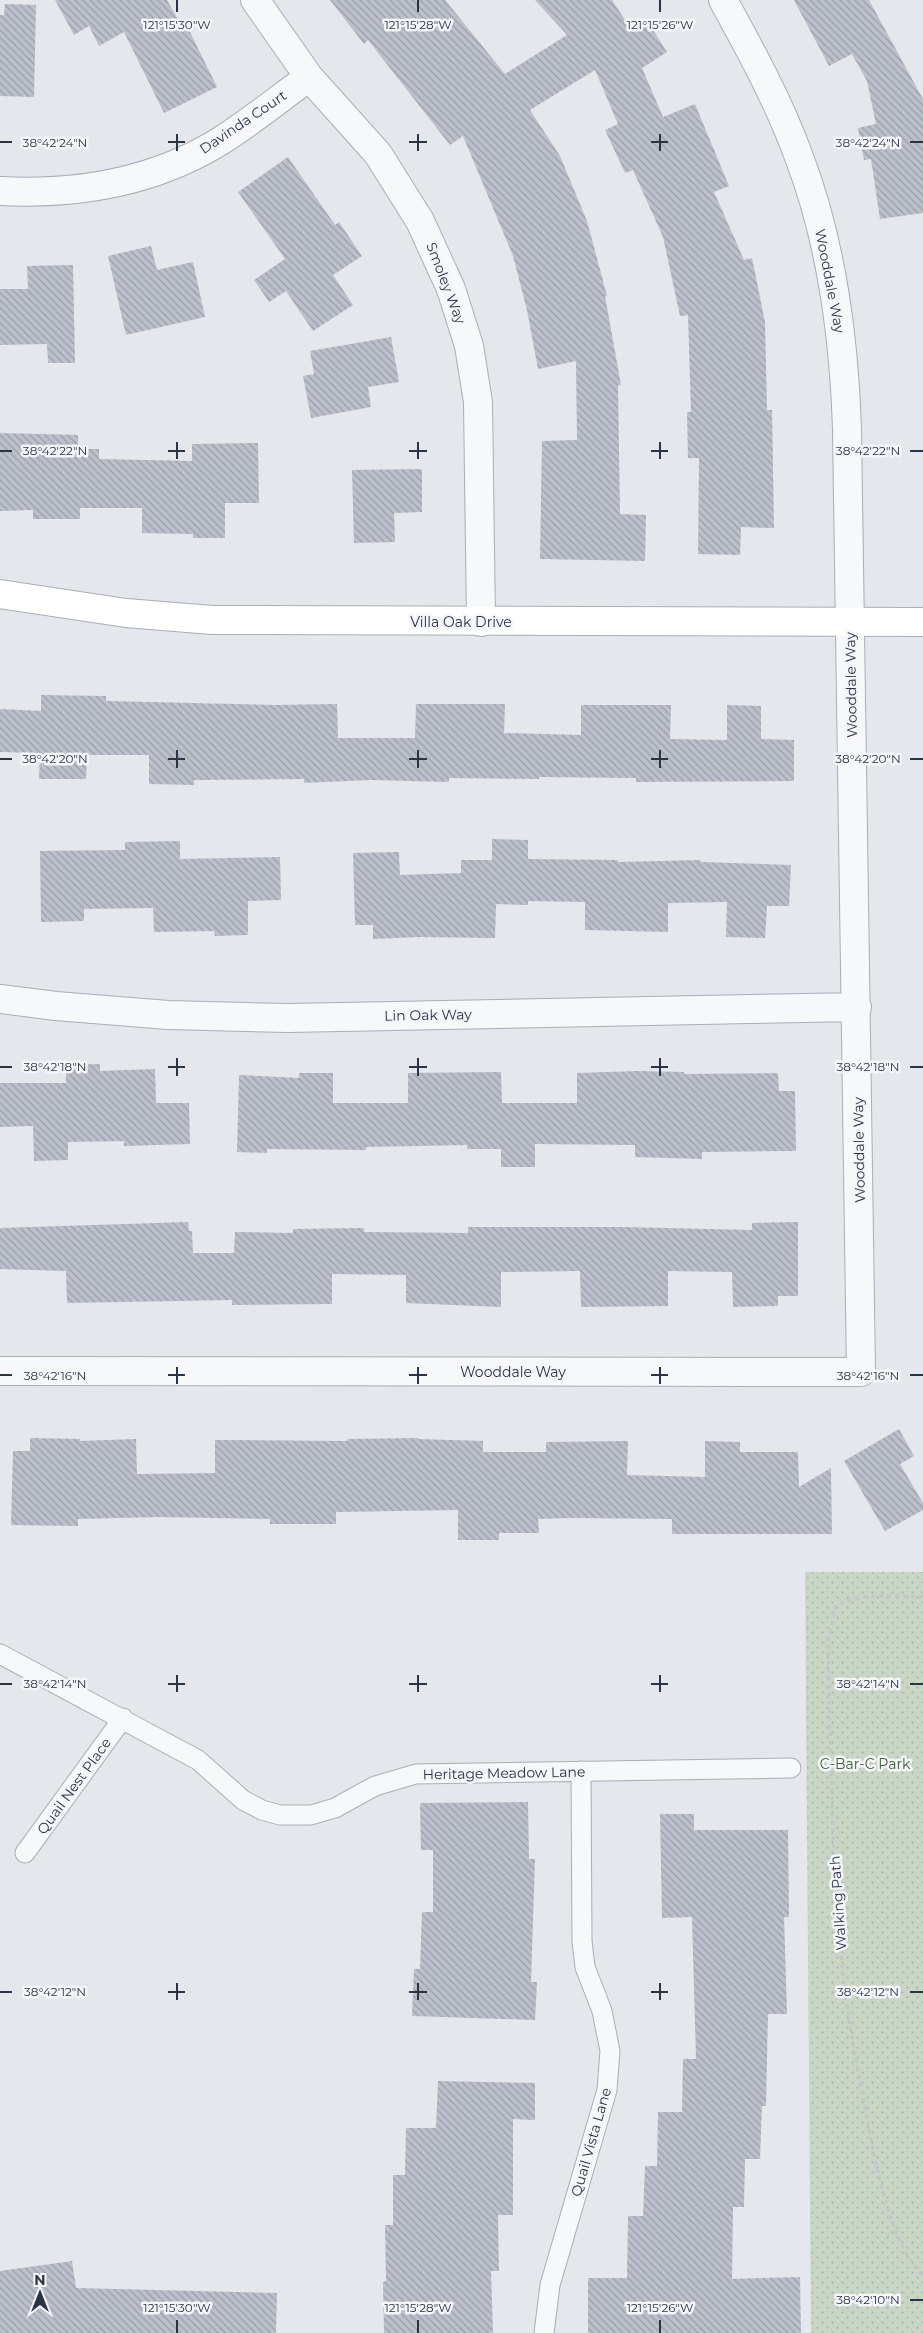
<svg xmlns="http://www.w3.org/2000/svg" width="923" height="2333" viewBox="0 0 923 2333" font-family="Montserrat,sans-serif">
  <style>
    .park { fill: url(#park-dots) }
    .building { fill: url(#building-back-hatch) }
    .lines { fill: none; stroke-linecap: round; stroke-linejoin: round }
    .lane-casing { stroke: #a9aeb7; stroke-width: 21 }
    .street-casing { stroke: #a9aeb7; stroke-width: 30 }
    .secondary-casing { stroke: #a9aeb7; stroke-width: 30 }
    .path { stroke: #c2c5cb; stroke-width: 3; stroke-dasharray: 4 4; stroke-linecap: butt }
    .lane { stroke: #f7f8fa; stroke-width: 19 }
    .street { stroke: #f7f8fa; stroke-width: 28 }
    .secondary { stroke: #fff; stroke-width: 28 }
    .ticks { fill: none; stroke: #2b3445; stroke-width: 2 }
    .labels { text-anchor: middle; stroke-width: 5; stroke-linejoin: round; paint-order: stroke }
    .street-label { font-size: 14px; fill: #2b3445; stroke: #f4f6f9 }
    .park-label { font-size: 14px; fill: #3f6138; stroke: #f4f6f9 }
    .ticks-label { font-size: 12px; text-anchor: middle; fill: #2b3445; stroke: #f4f6f9; stroke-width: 5; stroke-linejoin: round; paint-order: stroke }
  </style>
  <defs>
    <pattern id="park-dots" width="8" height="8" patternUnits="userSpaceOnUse" patternTransform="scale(1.25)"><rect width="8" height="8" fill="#c9d6c5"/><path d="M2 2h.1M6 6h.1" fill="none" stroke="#adb8ab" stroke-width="1.8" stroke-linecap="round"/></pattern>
    <pattern id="building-back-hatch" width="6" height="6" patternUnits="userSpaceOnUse" patternTransform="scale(1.25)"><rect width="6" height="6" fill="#bbc0ca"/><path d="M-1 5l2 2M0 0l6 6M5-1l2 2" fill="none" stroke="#989da6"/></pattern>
  </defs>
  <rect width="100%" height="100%" fill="#e4e7ec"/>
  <!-- park -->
  <path class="park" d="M 805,1572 L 923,1572 L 923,2333 L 811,2333 Z"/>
  <!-- building -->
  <path class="building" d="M 55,0 L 167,0 L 184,30 L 188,28 L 217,87 L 164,113 L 124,32 L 99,46 L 89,26 L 74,35 Z
    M 330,0 L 445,0 L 505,74 L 567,35 L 535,0 L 612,0 L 633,32 L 648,22 L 667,52 L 642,68 L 663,117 L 695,104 L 729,186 L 714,192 L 744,260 L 752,258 L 765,322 L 767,410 L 772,410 L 774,528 L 741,527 L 740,555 L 698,554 L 699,458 L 688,458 L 687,412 L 691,412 L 688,315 L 680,316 L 663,237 L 633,170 L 625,173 L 605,130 L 618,124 L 595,70 L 530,110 L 560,156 L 587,221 L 607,296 L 605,296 L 621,385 L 618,385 L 620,514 L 646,515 L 645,561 L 540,559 L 542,441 L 577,440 L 576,361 L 538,369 L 527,310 L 513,256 L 463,136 L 450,145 L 368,40 L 364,44 Z
    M 794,0 L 869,0 L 923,99 L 923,213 L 880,219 L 871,159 L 864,160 L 858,128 L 876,124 L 867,81 L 852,54 L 829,66 Z
    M 5,4 L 36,5 L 34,97 L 0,96 L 0,15 L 4,15 Z
    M 288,157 L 335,225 L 339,222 L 362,256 L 333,275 L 353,305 L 313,331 L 286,291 L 269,302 L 254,280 L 285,259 L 238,192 Z
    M 151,246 L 157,270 L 193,262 L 205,317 L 126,335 L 108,256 Z
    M 73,265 L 75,363 L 48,363 L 47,344 L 0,345 L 0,289 L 28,289 L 27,266 Z
    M 391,337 L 399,382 L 368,387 L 371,407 L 311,418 L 303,376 L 314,374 L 310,351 Z
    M 0,433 L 78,435 L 78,449 L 99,449 L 99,459 L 192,461 L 192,444 L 258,443 L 259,503 L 225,503 L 225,538 L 193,538 L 193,534 L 142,533 L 142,508 L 80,508 L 80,519 L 33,519 L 33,510 L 0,511 Z
    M 422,469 L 422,512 L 394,513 L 395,542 L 354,543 L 352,470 Z
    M 41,695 L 106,696 L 106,701 L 274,705 L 337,704 L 338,738 L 415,738 L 416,704 L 505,704 L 504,733 L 581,735 L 581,705 L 671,705 L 670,739 L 727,740 L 727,705 L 761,706 L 761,739 L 794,740 L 794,781 L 636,782 L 636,778 L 539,777 L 539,779 L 449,778 L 449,782 L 370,780 L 304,783 L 304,779 L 194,780 L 194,785 L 149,784 L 149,755 L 87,755 L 86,779 L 39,779 L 40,753 L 0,752 L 0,709 L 41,711 Z
    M 492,839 L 528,840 L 528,859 L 618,860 L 618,862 L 701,860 L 701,862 L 791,865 L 789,906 L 767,906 L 765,938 L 726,937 L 727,902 L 668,903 L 668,932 L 585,930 L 585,902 L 528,901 L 528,905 L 496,904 L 495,938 L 421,937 L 373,939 L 373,925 L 355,925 L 353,853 L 399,852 L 400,875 L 461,873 L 461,860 L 492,860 Z
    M 180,841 L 180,859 L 280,857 L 281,900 L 248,901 L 248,935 L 215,936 L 214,931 L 154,932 L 153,908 L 84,909 L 84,921 L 41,922 L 40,851 L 125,850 L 125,842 Z
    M 100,1064 L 100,1071 L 155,1069 L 156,1103 L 189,1103 L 190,1144 L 124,1146 L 124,1141 L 68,1142 L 68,1160 L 34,1161 L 33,1126 L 0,1127 L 0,1083 L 66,1083 L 66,1065 Z
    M 637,1071 L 684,1072 L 684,1074 L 778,1073 L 779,1091 L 795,1091 L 796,1151 L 702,1152 L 702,1159 L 635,1157 L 635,1145 L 535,1144 L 535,1167 L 501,1167 L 501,1149 L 467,1149 L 467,1145 L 366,1147 L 366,1150 L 267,1149 L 267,1153 L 237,1152 L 239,1075 L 299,1078 L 299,1073 L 333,1073 L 333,1103 L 408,1103 L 408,1073 L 501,1072 L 502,1103 L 577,1103 L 577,1073 Z
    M 188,1222 L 189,1231 L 192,1231 L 193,1253 L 234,1253 L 235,1232 L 293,1233 L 293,1229 L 364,1228 L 364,1232 L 468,1233 L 468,1227 L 624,1227 L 752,1230 L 752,1223 L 798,1222 L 798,1296 L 778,1296 L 778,1306 L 733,1307 L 732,1272 L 668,1271 L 668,1306 L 581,1307 L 580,1271 L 501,1272 L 501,1307 L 406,1303 L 406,1275 L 332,1274 L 332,1304 L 232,1305 L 232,1300 L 67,1303 L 66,1271 L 0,1269 L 0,1228 Z
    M 899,1429 L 914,1456 L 900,1464 L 923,1503 L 923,1510 L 885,1531 L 844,1461 Z
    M 30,1438 L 80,1439 L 80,1441 L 136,1439 L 137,1474 L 215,1473 L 215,1440 L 347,1441 L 347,1439 L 418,1438 L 418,1439 L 483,1441 L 483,1452 L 546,1452 L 546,1442 L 628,1441 L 627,1475 L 705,1477 L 705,1441 L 740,1442 L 740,1452 L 798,1452 L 799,1487 L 831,1468 L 832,1534 L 672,1534 L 672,1519 L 572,1518 L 538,1519 L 539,1533 L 499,1533 L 499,1540 L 458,1540 L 458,1510 L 336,1512 L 336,1524 L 270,1524 L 270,1519 L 159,1517 L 78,1519 L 78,1526 L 11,1525 L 13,1451 L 30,1451 Z
    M 528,1802 L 529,1859 L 535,1859 L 531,1982 L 537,1982 L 535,2020 L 412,2016 L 414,1969 L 420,1969 L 422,1912 L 433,1912 L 433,1850 L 421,1850 L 420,1803 Z
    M 660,1814 L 694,1814 L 694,1830 L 788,1830 L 789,1917 L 784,1917 L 787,2014 L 768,2014 L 766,2106 L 762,2106 L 760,2159 L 745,2159 L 744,2207 L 733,2207 L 732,2279 L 800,2277 L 801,2333 L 588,2333 L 588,2278 L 627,2278 L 628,2216 L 643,2216 L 645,2166 L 657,2166 L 658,2112 L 682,2112 L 683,2059 L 696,2059 L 692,1917 L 662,1918 Z
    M 438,2081 L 535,2083 L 535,2120 L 513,2119 L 513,2215 L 498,2215 L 499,2271 L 491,2271 L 493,2333 L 384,2333 L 383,2282 L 386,2281 L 385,2225 L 393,2225 L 393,2175 L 405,2175 L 406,2128 L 436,2128 Z
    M 72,2261 L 76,2288 L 277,2293 L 276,2333 L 0,2333 L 0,2271 Z"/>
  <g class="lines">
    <defs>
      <path id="lane" d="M 0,1654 L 198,1760 L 243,1800 L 262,1810 L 280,1815 L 311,1815 L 335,1808 L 375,1786 L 416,1774 L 791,1768
        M 25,1853 L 123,1718
        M 544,2333 L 550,2285 L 607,2090 L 610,2051 L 602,2011 L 585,1967 L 582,1941 L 581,1771"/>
      <path id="street" d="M 255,0 L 309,77 L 378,154 L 420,221 L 451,289 L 469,346 L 478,402 L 481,622
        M 0,191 C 79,195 155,182 222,140 C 252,121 280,98 309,77
        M 0,999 L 56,1006 L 168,1015 L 288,1018 L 857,1007
        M 0,1371 L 861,1372 L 847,429 C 844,337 832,243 799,157 C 779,102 751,51 723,0"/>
      <path id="secondary" d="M 0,594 L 126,613 L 212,620 L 923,622"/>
    </defs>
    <!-- lane casing -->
    <use href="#lane" class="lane-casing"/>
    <!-- street casing -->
    <use href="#street" class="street-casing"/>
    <!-- secondary casing -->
    <use href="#secondary" class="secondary-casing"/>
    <!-- path -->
    <path class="path" d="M 923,1597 C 892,1596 864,1592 836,1606 L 828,1641 C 831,1755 831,1870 844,1984 C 850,2033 860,2081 869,2129 C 878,2172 891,2245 923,2276"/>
    <!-- lane -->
    <use href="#lane" class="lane"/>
    <!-- street -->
    <use href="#street" class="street"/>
    <!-- secondary -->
    <use href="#secondary" class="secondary"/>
  </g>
  <!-- ticks -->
  <path class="ticks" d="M 177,0 L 177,12M 418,0 L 418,12M 660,0 L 660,12M 177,134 L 177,151M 418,134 L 418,151M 660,134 L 660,151M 0,142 L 12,142M 168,142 L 185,142M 409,142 L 427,142M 651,142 L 668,142M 910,142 L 923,142M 177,442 L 177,459M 418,442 L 418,459M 660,442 L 660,459M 0,451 L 12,451M 168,451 L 185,451M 409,451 L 427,451M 651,451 L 668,451M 910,451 L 923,451M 177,750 L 177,768M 418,750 L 418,768M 660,750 L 660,768M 0,759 L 12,759M 168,759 L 185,759M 409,759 L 427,759M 651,759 L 668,759M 910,759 L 923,759M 177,1058 L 177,1076M 418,1058 L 418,1076M 660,1058 L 660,1076M 0,1067 L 12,1067M 168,1067 L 185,1067M 409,1067 L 427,1067M 651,1067 L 668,1067M 910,1067 L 923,1067M 177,1367 L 177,1384M 418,1367 L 418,1384M 660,1367 L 660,1384M 0,1375 L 12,1375M 168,1375 L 185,1375M 409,1375 L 427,1375M 651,1375 L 668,1375M 910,1375 L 923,1375M 177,1675 L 177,1692M 418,1675 L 418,1692M 660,1675 L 660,1692M 0,1684 L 12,1684M 168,1684 L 185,1684M 409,1684 L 427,1684M 651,1684 L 668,1684M 910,1684 L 923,1684M 177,1983 L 177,2000M 418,1983 L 418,2000M 660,1983 L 660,2000M 0,1992 L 12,1992M 168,1992 L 185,1992M 409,1992 L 427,1992M 651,1992 L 668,1992M 910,1992 L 923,1992M 910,2300 L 923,2300M 177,2320 L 177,2333M 418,2320 L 418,2333M 660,2320 L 660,2333"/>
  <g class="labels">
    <!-- street labels -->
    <g class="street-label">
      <text transform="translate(243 122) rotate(-34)" y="5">Davinda Court</text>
      <text transform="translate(830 281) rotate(79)" y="5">Wooddale Way</text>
      <text transform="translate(446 283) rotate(69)" y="5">Smoley Way</text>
      <text x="461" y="627">Villa Oak Drive</text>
      <text transform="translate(851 685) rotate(-91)" y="5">Wooddale Way</text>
      <text transform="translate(428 1015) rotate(-1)" y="5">Lin Oak Way</text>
      <text transform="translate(859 1150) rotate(-91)" y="5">Wooddale Way</text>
      <text x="513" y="1377">Wooddale Way</text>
      <text transform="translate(504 1773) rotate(-1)" y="5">Heritage Meadow Lane</text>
      <text transform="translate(74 1786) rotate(-54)" y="5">Quail Nest Place</text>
      <text transform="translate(838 1903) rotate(-94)" y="5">Walking Path</text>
      <text transform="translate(591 2142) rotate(-74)" y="5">Quail Vista Lane</text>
    </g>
    <!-- park labels -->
    <g class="park-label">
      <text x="865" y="1769">C-Bar-C Park</text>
    </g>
  </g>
  <g class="ticks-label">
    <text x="177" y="29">121°15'30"W</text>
    <text x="418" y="29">121°15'28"W</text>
    <text x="660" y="29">121°15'26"W</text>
    <text x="55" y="147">38°42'24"N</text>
    <text x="868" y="147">38°42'24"N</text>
    <text x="55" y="455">38°42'22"N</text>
    <text x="868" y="455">38°42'22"N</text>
    <text x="55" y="763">38°42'20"N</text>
    <text x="868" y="763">38°42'20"N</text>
    <text x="55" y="1071">38°42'18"N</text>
    <text x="868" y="1071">38°42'18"N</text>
    <text x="55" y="1380">38°42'16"N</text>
    <text x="868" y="1380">38°42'16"N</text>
    <text x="55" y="1688">38°42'14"N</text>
    <text x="868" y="1688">38°42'14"N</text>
    <text x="55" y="1996">38°42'12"N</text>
    <text x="868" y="1996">38°42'12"N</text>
    <text x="868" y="2304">38°42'10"N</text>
    <text x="177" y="2312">121°15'30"W</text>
    <text x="418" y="2312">121°15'28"W</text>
    <text x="660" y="2312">121°15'26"W</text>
  </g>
  <!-- north arrow -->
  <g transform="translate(40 2293)" stroke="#f4f6f9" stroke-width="4" paint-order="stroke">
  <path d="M0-4L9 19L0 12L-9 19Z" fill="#2b3445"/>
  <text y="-8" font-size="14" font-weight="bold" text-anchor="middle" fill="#2b3445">N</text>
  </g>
</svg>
